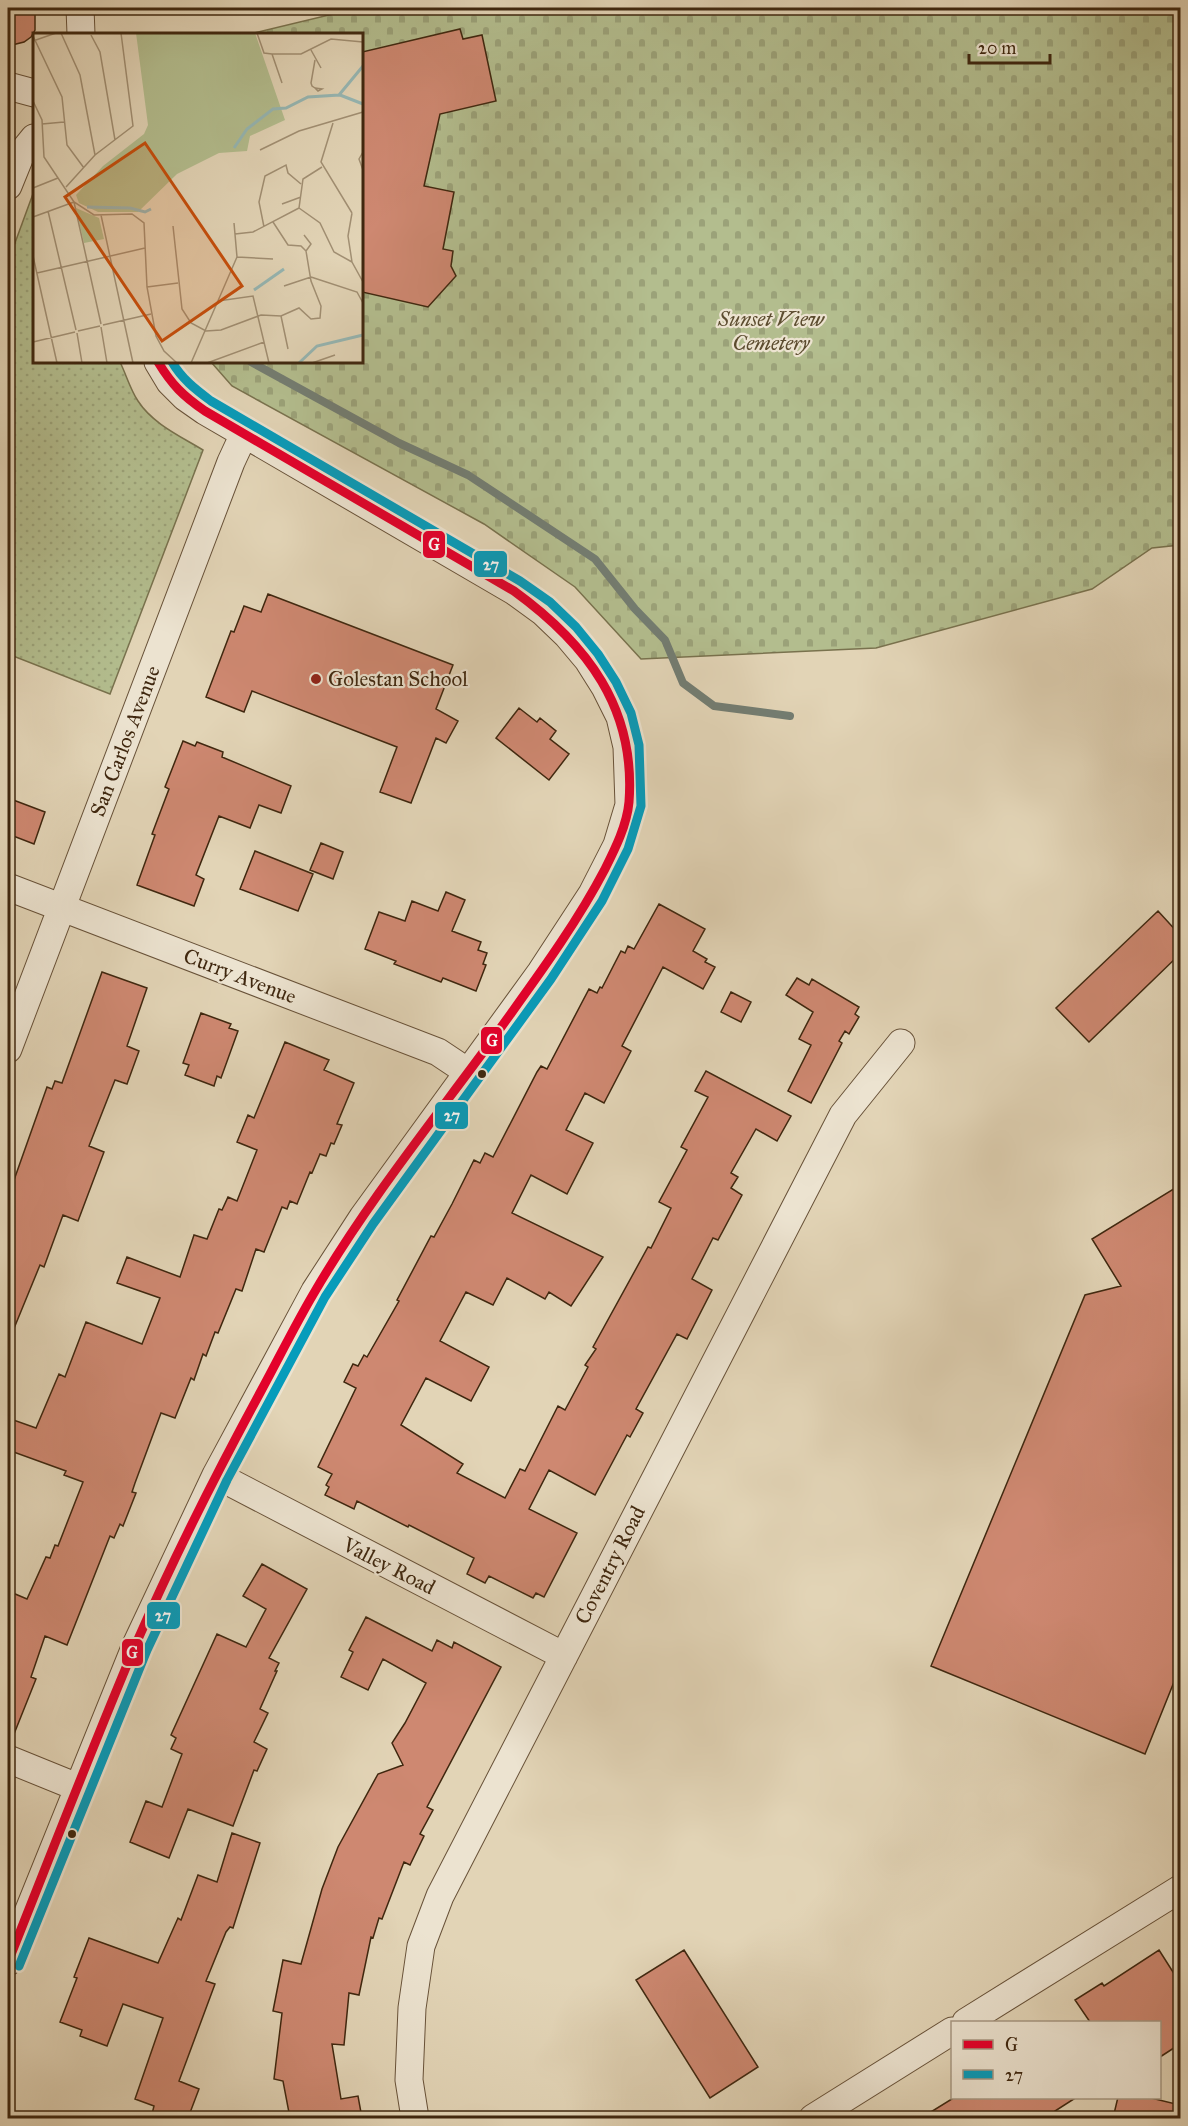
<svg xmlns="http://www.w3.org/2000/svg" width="1188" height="2126" viewBox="0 0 1188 2126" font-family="'IM FELL Great Primer',serif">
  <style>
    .grass { fill: url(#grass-dots); stroke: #79724e; stroke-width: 1.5 }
    .cemetery { fill: url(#cemetery-stones); stroke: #79724e; stroke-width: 1.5 }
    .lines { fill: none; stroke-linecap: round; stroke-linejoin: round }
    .stream { stroke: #737d72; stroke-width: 8 }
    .building { fill: #ce8871; stroke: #3f270f; stroke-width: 1.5 }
    .minor-casing { stroke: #685239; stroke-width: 29 }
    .minor { stroke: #ece3d0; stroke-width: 27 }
    .bus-1-casing { stroke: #ece3d0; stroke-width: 14 }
    .bus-2-casing { stroke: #ece3d0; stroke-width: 14 }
    .bus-1 { stroke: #e4002b; stroke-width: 9 }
    .bus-2 { stroke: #069cbb; stroke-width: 9 }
    .poi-dot { fill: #8f2418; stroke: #ece3d0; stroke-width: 2 }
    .bus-dot { fill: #3f270f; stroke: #ece3d0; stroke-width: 2 }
    .labels { text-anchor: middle; stroke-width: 4.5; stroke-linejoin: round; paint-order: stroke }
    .park-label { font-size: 21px; font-style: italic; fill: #5c4c2f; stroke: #ece3d0 }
    .poi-label { font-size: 21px; fill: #3f270f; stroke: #ece3d0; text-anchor: start }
    .street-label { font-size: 21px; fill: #3f270f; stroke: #ece3d0 }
    .inset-river { fill: none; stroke: #96b7b4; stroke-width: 3 }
    .inset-road { fill: none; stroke: #a18f73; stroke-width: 1.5 }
    .view { fill: #c64f0d; fill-opacity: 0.15; stroke: #c64f0d; stroke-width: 3 }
    .inset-edge { fill: none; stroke: #3f270f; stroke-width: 3 }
    .line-badge { stroke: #ece3d0; stroke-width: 2 }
    .badge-label { font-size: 16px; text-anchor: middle; font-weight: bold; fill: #fff }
  </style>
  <defs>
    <pattern id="grass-dots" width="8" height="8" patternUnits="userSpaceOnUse" patternTransform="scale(1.5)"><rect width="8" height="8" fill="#b3bd8e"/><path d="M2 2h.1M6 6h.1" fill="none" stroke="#9ba279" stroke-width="1.8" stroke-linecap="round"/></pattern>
    <pattern id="cemetery-stones" width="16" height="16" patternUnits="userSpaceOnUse" patternTransform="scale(1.5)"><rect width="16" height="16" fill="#b3bd8e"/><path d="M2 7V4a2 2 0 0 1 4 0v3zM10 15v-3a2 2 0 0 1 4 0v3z" fill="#9ba279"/></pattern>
  </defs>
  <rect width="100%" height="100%" fill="#e2d4b6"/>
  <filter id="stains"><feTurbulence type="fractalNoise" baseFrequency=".00333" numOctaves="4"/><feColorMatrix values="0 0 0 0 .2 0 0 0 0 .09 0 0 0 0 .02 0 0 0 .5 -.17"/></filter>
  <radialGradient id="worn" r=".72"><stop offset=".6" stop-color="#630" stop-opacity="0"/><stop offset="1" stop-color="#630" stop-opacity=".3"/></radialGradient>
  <!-- grass -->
  <path class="grass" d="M 34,191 L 34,362 L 120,362 C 126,374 130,389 138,401 C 153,424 180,436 203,450 L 110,694 L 8,654 L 8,262 Z"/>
  <!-- cemetery -->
  <path class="cemetery" d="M 358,8 L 1180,8 L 1180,545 L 1152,548 L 1092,589 L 876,648 L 641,659 L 575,587 L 484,524 L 232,386 L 211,362 L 362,362 L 362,34 L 250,34 Z"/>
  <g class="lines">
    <!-- stream -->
    <path class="stream" d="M 251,362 L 399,443 L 468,475 L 595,559 L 635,609 L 665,640 L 683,683 L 714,706 L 790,716"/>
  </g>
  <!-- building -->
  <path class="building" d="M 8,8 L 35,8 L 35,30 L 31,37 L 24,42 L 8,46 Z
    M 460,29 L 463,39 L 482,35 L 496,101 L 440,114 L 424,186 L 454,192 L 443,249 L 453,251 L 451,266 L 456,276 L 428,307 L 362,292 L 362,52 Z
    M 268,594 L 453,665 L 436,709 L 458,721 L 446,743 L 436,738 L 411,803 L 380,792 L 397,747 L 252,691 L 244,712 L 206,697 L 231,631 L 234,632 L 244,606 L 261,612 Z
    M 519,708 L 537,722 L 540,718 L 556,731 L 550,739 L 569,754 L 549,780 L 496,738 Z
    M 183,741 L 195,746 L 197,742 L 223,752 L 222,757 L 291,786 L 281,813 L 259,805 L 250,828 L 219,816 L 196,875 L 204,879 L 194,906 L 137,885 L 155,835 L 152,834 L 169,789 L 165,787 Z
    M 8,798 L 45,812 L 34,844 L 8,834 Z
    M 321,843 L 343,852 L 333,879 L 310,870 Z
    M 255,851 L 313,874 L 298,911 L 240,889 Z
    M 446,892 L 465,900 L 452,931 L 481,942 L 478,950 L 487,953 L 483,964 L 486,965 L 476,991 L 443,978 L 441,982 L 394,964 L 396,961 L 365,949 L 379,912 L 405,921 L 412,901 L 438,911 Z
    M 659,904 L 705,929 L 693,951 L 707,959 L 705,962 L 715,967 L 703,989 L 663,967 L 622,1046 L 631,1051 L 604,1103 L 585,1093 L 566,1130 L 593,1143 L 567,1194 L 531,1175 L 512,1213 L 603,1257 L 571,1306 L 549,1292 L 545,1299 L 507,1278 L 493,1305 L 466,1292 L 440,1341 L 489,1367 L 471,1401 L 426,1378 L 401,1425 L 463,1464 L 457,1473 L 505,1498 L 520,1469 L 525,1471 L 558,1406 L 565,1410 L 588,1367 L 585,1365 L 596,1349 L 593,1347 L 648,1247 L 651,1248 L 671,1208 L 659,1202 L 687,1150 L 681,1147 L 708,1097 L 695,1091 L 706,1071 L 791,1116 L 777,1141 L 756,1129 L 731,1173 L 738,1177 L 731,1188 L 742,1195 L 718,1240 L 713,1238 L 692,1279 L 712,1290 L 687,1339 L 677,1334 L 636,1409 L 643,1413 L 630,1437 L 627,1435 L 595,1495 L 549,1470 L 529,1509 L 577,1533 L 544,1597 L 536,1593 L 533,1598 L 489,1576 L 485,1583 L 467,1574 L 474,1558 L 409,1525 L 408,1527 L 357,1501 L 354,1509 L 325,1495 L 329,1487 L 326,1485 L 332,1474 L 318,1467 L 356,1388 L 344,1382 L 353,1364 L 358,1366 L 364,1355 L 367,1357 L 399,1301 L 397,1300 L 431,1236 L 434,1237 L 452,1204 L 474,1160 L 480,1163 L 485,1153 L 493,1157 L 537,1072 L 541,1066 L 547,1069 L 589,989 L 597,993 L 600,987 L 602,988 L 621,951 L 625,953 L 628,946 L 634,949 Z
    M 1158,911 L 1180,935 L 1180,954 L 1089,1042 L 1056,1008 Z
    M 102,972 L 147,988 L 127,1046 L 139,1051 L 127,1084 L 115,1080 L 89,1146 L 104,1152 L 78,1221 L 63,1215 L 44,1267 L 40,1265 L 8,1343 L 8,1197 L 47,1087 L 52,1089 L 55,1081 L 62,1083 Z
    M 797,978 L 809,985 L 812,979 L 859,1007 L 855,1014 L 859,1017 L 849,1034 L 845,1031 L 839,1041 L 842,1043 L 811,1103 L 788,1091 L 811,1045 L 799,1039 L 813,1012 L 786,995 Z
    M 731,992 L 751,1002 L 741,1022 L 721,1012 Z
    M 201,1013 L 231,1024 L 229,1028 L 238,1031 L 221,1078 L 217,1076 L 214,1086 L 185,1075 L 189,1065 L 183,1063 Z
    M 285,1042 L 329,1060 L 324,1070 L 354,1083 L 337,1124 L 342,1125 L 334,1144 L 331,1143 L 326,1156 L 320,1154 L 312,1173 L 310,1172 L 297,1204 L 290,1201 L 287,1209 L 282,1207 L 264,1252 L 256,1249 L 242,1291 L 236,1289 L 218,1333 L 215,1332 L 206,1356 L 203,1354 L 194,1380 L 191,1378 L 175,1418 L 161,1413 L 135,1483 L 132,1492 L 136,1493 L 123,1526 L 120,1524 L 114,1538 L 110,1536 L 67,1645 L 45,1636 L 31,1677 L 36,1679 L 10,1744 L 8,1744 L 8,1591 L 27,1599 L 46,1557 L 50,1558 L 55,1545 L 58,1546 L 83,1482 L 64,1475 L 66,1471 L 8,1450 L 8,1418 L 36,1428 L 59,1374 L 65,1377 L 86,1322 L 142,1344 L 160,1298 L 117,1283 L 127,1257 L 180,1277 L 194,1235 L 207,1239 L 219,1209 L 222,1210 L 228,1197 L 237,1201 L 257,1150 L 237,1142 L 248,1115 L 254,1118 Z
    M 1180,1185 L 1180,1667 L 1145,1754 L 931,1666 L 1085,1295 L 1121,1286 L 1092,1239 Z
    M 262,1564 L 307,1589 L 269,1658 L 279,1663 L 275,1671 L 277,1671 L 260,1709 L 268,1713 L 254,1742 L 267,1749 L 257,1771 L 254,1770 L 233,1826 L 188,1809 L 169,1858 L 130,1842 L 146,1801 L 162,1807 L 182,1754 L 171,1749 L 176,1738 L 171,1735 L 217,1634 L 246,1647 L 266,1609 L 243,1596 Z
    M 366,1617 L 432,1651 L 437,1640 L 452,1648 L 454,1642 L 501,1667 L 427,1807 L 433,1810 L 420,1834 L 424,1836 L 410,1865 L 404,1862 L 382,1919 L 379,1918 L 373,1938 L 371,1937 L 359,1995 L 349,1993 L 344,2045 L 332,2044 L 341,2099 L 358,2096 L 362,2118 L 290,2118 L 283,2081 L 274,2079 L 282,2013 L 273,2011 L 283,1960 L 301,1964 L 322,1889 L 338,1847 L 378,1774 L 403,1765 L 392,1743 L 405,1723 L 426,1683 L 383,1659 L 368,1690 L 341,1677 L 353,1652 L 349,1650 Z
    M 232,1833 L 260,1843 L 233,1928 L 230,1927 L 226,1932 L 206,1981 L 215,1984 L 179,2081 L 199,2089 L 188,2118 L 151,2118 L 154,2106 L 135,2099 L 163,2018 L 123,2004 L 107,2046 L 80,2036 L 82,2030 L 60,2022 L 77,1978 L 74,1977 L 89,1938 L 158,1963 L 178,1918 L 181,1920 L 198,1875 L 217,1882 Z
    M 684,1950 L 758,2067 L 710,2098 L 636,1980 Z
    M 1159,1950 L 1180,1983 L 1180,2044 L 1160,2057 L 1160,2022 L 1090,2022 L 1075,2000 L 1102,1983 L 1104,1986 Z
    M 955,2097 L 1077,2097 L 1055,2111 L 1060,2118 L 921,2118 Z
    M 1118,2097 L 1147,2097 L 1180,2105 L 1180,2118 L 1113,2118 Z"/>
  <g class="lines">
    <defs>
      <path id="minor" d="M 80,8 L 81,34
        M 8,86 L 34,93
        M 8,186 L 21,154 L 34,138
        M 8,887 L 438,1052 L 468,1072
        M 8,1049 L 231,462 L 244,434
        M 216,1475 L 564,1656
        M 8,1759 L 77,1787
        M 8,1962 L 136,1645 L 216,1475 L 315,1291 L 363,1217 L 541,972 L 592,894 L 617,845 L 629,805 L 627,747 L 620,717 L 605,687 L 588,660 L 567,635 L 543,612 L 514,591 L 205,411 L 185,397 L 170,382 L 158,362
        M 966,2022 L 1180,1889
        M 415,2118 L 409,2080 L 412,2008 L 421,1946 L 440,1896 L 843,1115 L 901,1043
        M 813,2118 L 952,2031"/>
    </defs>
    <!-- minor casing -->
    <use href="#minor" class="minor-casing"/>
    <!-- minor -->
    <use href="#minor" class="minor"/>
    <defs>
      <path id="bus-1" d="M 8,1962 C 50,1857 91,1750 135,1646 C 173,1559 216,1474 261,1391 C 279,1358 295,1325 314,1293 C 364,1207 428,1127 487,1047 C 528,989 572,932 605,869 C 615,849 627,825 629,802 C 636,708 587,644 514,591 L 205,411 C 183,396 172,385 158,362"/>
      <path id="bus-2" d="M 19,1966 L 147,1650 L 227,1480 L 325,1297 L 373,1224 L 551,979 L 602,901 L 628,849 L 641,806 L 639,745 L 631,713 L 616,682 L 598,654 L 576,627 L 550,602 L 520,581 L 211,401 C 195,389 182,379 172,362"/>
    </defs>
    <!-- bus-1 casing -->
    <use href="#bus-1" class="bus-1-casing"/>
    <!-- bus-2 casing -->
    <use href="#bus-2" class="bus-2-casing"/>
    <!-- bus-1 -->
    <use href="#bus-1" class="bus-1"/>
    <!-- bus-2 -->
    <use href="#bus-2" class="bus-2"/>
  </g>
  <!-- markers -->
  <circle class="poi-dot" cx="316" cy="679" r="6"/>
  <g class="bus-dot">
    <circle cx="482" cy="1074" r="5"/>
    <circle cx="72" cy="1834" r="5"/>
  </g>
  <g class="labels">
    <!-- park labels -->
    <g class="park-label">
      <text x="771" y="326">Sunset View<tspan x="771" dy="24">Cemetery</tspan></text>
    </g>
    <!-- poi labels -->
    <g class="poi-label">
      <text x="328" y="686">Golestan School</text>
    </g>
    <!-- street labels -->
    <g class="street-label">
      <text transform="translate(125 741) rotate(-69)" y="7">San Carlos Avenue</text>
      <text transform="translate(240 976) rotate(21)" y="7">Curry Avenue</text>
      <text transform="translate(610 1565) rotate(-63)" y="7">Coventry Road</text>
      <text transform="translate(389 1566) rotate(27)" y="7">Valley Road</text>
    </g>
  </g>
  <!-- overview -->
  <g transform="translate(33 33)">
    <rect width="330" height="330" fill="#e2d4b6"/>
    <path d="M 43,175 L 66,185 L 71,206 L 51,210 Z" fill="#b3bd8e"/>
    <path d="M 103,0 L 222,0 L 252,87 L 217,103 L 214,118 L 186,120 L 144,141 L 105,179 L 65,179 L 46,170 L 43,162 L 70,133 L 111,101 L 115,92 Z" fill="#b3bd8e"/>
    <path class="inset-river" d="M 307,62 L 330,71M 201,115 L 214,96 L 240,76 L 253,75 L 275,64 L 306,62 L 330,33M 54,174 L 97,175 L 112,179 L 118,176M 221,257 L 251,236M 266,330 L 284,313 L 330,302"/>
    <path class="inset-road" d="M 28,0 L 47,42 L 62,122M 224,0 L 231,20 L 239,21 L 268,21 L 298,6 L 330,9M 58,2 L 67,19 L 82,107M 0,3 L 29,64 L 34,112 L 51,135M 0,8 L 23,0M 278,17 L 288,35M 239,21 L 249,50M 282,55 L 289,56 L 285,58 L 282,55 L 279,53 L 278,50 L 282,27M 0,68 L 9,87 L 11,124 L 41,169 L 61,182 L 99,181 L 111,190 L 114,254 L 123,303 L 131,318 L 144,330M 300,90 L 288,129 L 319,180M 9,91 L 31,89M 227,117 L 266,98 L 330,79M 330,119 L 326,126 L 330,137M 33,154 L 62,122 L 100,93 L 88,0M 0,155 L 25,145M 41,169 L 68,291M 249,171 L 268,164M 266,175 L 287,190 L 301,219 L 319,229M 266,175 L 270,146 L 289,134M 15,178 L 43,297M 319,180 L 315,203 L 319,229 L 330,249M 68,182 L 100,330M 0,184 L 41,169M 240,189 L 255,212 L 268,213 L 273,218M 140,193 L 149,276 L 158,290 L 173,298 L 188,297 L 228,282 L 248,283 L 266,275 L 278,286 L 287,285 L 288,273 L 278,248 L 273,218M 231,194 L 226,169 L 232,143 L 253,132 L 255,140 L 268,151M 202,201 L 220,199 L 266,175M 271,202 L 278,211 L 273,218M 0,223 L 24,330M 204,224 L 240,226M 4,240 L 112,215M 278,244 L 324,259 L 330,270M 251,253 L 278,244M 114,254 L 145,250M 185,268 L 220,263 L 236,330M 248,283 L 255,316M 70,292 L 118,281M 68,294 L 74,330M 45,298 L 67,293M 44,300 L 49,330M 0,309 L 42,299M 158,330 L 204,224 L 201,190M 174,330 L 231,309M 279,330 L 302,322"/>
    <path class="view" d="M 112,110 L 209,253 L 129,308 L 32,164 Z"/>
    <rect width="330" height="330" class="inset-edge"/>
  </g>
  <g class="line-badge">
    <rect x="422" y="530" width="24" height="29" rx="6" fill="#e4002b"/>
    <rect x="473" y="550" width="35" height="28" rx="6" fill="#069cbb"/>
    <rect x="480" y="1026" width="23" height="29" rx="6" fill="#e4002b"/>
    <rect x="434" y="1101" width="35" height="29" rx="6" fill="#069cbb"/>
    <rect x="146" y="1601" width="35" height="29" rx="6" fill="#069cbb"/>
    <rect x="121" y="1638" width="23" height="29" rx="6" fill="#e4002b"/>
  </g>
  <g class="badge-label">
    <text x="434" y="550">G</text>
    <text x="491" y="570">27</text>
    <text x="492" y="1046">G</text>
    <text x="452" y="1121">27</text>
    <text x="163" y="1621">27</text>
    <text x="132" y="1658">G</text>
  </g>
  <!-- margin -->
  <rect width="1188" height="2126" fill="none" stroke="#e2d4b6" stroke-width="30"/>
  <rect x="9" y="9" width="1170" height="2108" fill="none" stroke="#3f270f" stroke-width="3"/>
  <rect x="15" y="15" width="1158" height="2096" fill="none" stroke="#3f270f" stroke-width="1.5"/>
  <!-- legend -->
  <rect x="951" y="2021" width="210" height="78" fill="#ece3d0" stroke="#a79883" stroke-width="1.5"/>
  <rect x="963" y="2040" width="30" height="9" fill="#e4002b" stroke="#a79883" stroke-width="1.5"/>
  <text x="1005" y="2051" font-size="18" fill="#3f270f">G</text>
  <rect x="963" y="2070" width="30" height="9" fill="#069cbb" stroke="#a79883" stroke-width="1.5"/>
  <text x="1005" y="2081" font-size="18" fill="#3f270f">27</text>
  <!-- scale -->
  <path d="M969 54v9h81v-9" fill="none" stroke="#3f270f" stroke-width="3"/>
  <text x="978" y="54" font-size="18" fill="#3f270f" stroke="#ece3d0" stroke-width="4.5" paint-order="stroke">20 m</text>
  <rect width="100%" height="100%" filter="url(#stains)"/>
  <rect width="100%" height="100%" fill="url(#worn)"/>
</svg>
